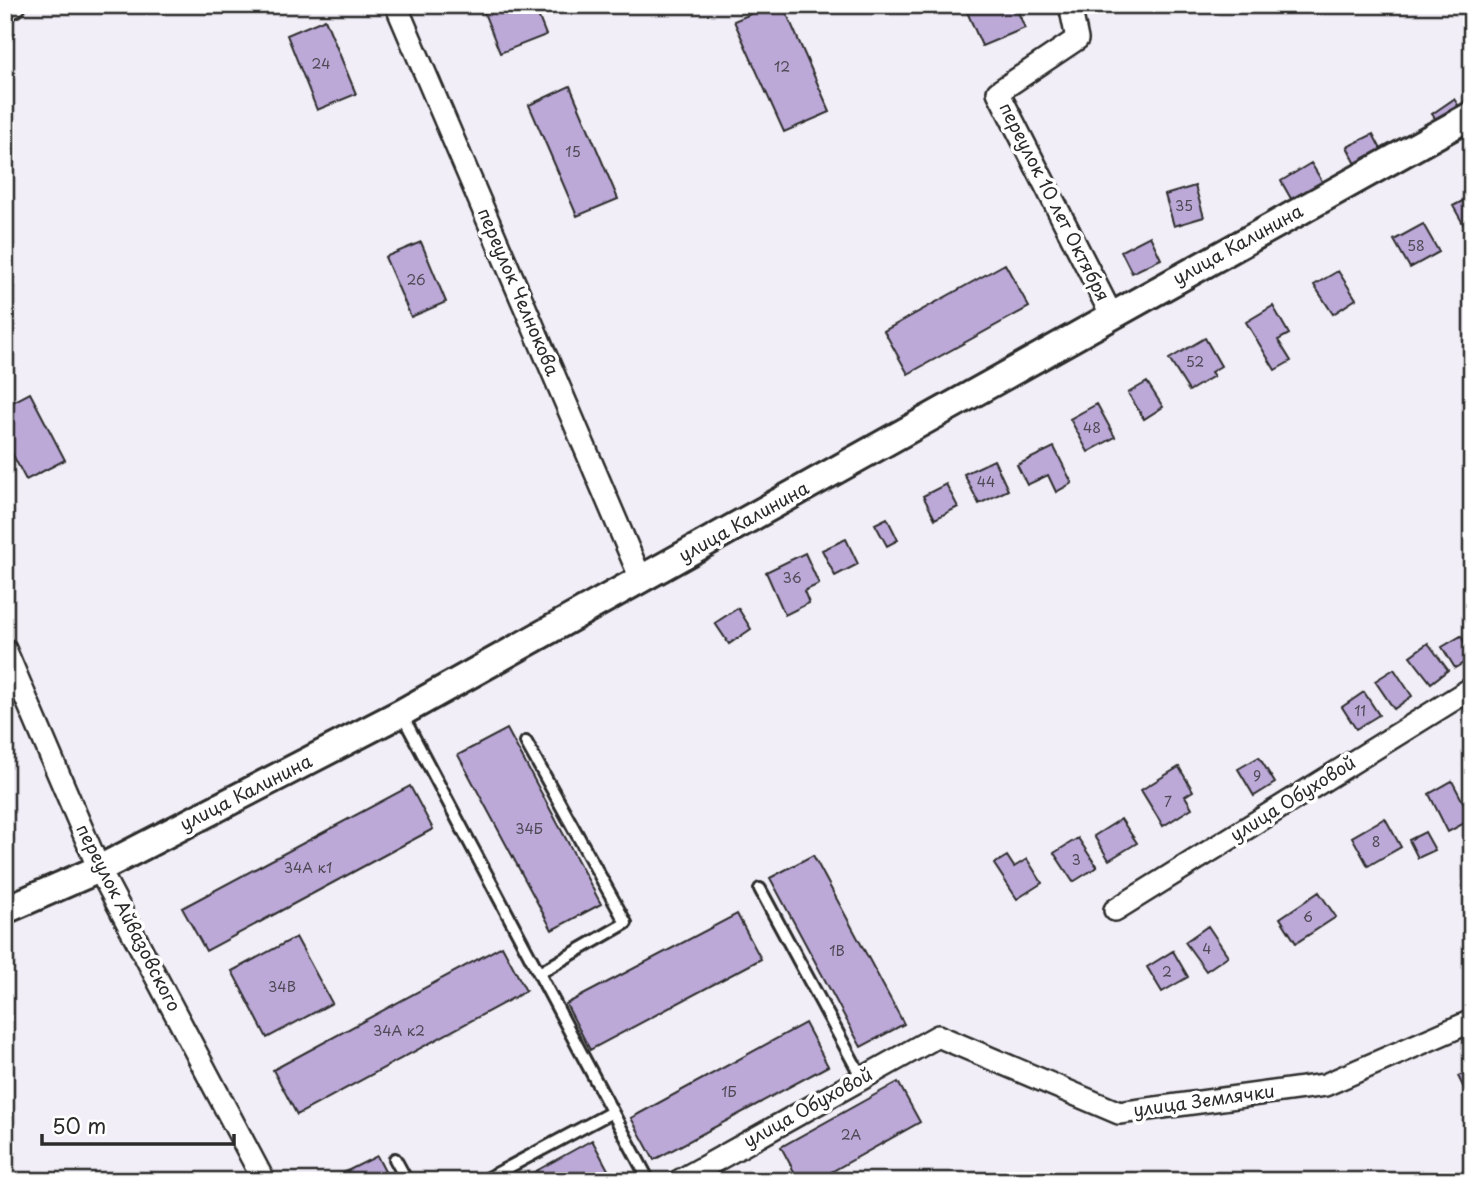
<svg xmlns="http://www.w3.org/2000/svg" width="1477" height="1186" viewBox="0 0 1477 1186" font-family="'Playpen Sans',sans-serif">
  <style>
    .building { fill: #bca9d8; stroke: #2b2b2b; stroke-width: 2 }
    .lines { fill: none; stroke-linecap: round; stroke-linejoin: round }
    .service-casing { stroke: #2b2b2b; stroke-width: 16 }
    .minor-casing { stroke: #2b2b2b; stroke-width: 26 }
    .tertiary-casing { stroke: #2b2b2b; stroke-width: 32 }
    .service { stroke: #fff; stroke-width: 10 }
    .minor { stroke: #fff; stroke-width: 21 }
    .tertiary { stroke: #fff; stroke-width: 26 }
    .labels { text-anchor: middle; stroke-width: 7; stroke-linejoin: round; paint-order: stroke }
    .number-label { font-size: 14px; fill: #4f4a56 }
    .street-label { font-size: 18px; fill: #2b2b2b; stroke: #fff }
  </style>
  <rect width="100%" height="100%" fill="#f2eef7"/>
  <filter id="ink" filterUnits="userSpaceOnUse"><feTurbulence type="fractalNoise" baseFrequency=".0143" numOctaves="2"/><feDisplacementMap in="SourceGraphic" scale="14" xChannelSelector="R" yChannelSelector="G"/><feConvolveMatrix kernelMatrix="1 2 1 2 8 2 1 2 1" color-interpolation-filters="sRGB"/></filter>
  <g filter="url(#ink)">
    <!-- building -->
    <path class="building" d="M 481,5 L 534,5 L 546,35 L 500,53 Z
      M 772,5 L 783,5 L 830,112 L 784,132 L 734,21 Z
      M 964,5 L 1015,5 L 1025,28 L 982,46 Z
      M 325,19 L 356,94 L 317,110 L 287,35 Z
      M 570,86 L 618,199 L 577,216 L 529,105 Z
      M 1454,99 L 1462,111 L 1440,125 L 1432,114 Z
      M 1373,134 L 1383,153 L 1357,166 L 1347,147 Z
      M 1311,163 L 1325,186 L 1294,204 L 1281,181 Z
      M 1195,186 L 1204,217 L 1174,226 L 1165,195 Z
      M 1472,196 L 1472,233 L 1469,234 L 1453,206 Z
      M 1423,224 L 1439,252 L 1410,268 L 1394,240 Z
      M 1150,236 L 1161,259 L 1132,273 L 1121,251 Z
      M 421,242 L 446,302 L 411,317 L 385,257 Z
      M 1005,264 L 1029,307 L 908,374 L 884,331 Z
      M 1338,271 L 1356,299 L 1333,314 L 1314,285 Z
      M 1273,306 L 1289,334 L 1278,340 L 1291,361 L 1275,370 L 1246,322 Z
      M 1205,338 L 1221,366 L 1211,372 L 1214,376 L 1189,391 L 1169,359 Z
      M 1147,382 L 1163,407 L 1144,419 L 1128,393 Z
      M 30,393 L 65,460 L 26,480 L 5,440 L 5,406 Z
      M 1097,404 L 1115,437 L 1088,452 L 1070,419 Z
      M 1054,447 L 1072,483 L 1056,492 L 1048,475 L 1027,485 L 1017,465 Z
      M 994,460 L 1008,490 L 979,504 L 964,474 Z
      M 946,484 L 958,507 L 935,519 L 923,496 Z
      M 887,518 L 898,540 L 887,546 L 875,524 Z
      M 846,539 L 858,564 L 835,576 L 822,550 Z
      M 805,553 L 819,584 L 804,591 L 809,603 L 785,615 L 766,572 Z
      M 738,608 L 751,629 L 729,644 L 715,623 Z
      M 1461,636 L 1472,658 L 1455,668 L 1442,647 Z
      M 1428,643 L 1448,670 L 1431,683 L 1410,656 Z
      M 1394,669 L 1412,696 L 1394,709 L 1375,681 Z
      M 1364,692 L 1379,715 L 1356,729 L 1342,707 Z
      M 507,729 L 601,904 L 552,930 L 458,755 Z
      M 1259,757 L 1275,783 L 1254,796 L 1238,769 Z
      M 1179,767 L 1193,791 L 1185,796 L 1192,808 L 1163,826 L 1141,790 Z
      M 1452,781 L 1472,819 L 1448,832 L 1429,794 Z
      M 410,786 L 433,829 L 206,951 L 182,908 Z
      M 1385,818 L 1401,847 L 1368,866 L 1352,837 Z
      M 1121,819 L 1137,843 L 1109,860 L 1094,836 Z
      M 1425,832 L 1435,850 L 1418,858 L 1409,840 Z
      M 1078,838 L 1097,867 L 1073,882 L 1054,853 Z
      M 813,855 L 904,1024 L 861,1047 L 770,878 Z
      M 1007,856 L 1014,867 L 1027,859 L 1042,883 L 1017,899 L 994,864 Z
      M 1319,892 L 1336,917 L 1296,943 L 1280,918 Z
      M 737,914 L 761,959 L 590,1050 L 566,1004 Z
      M 1208,926 L 1228,956 L 1206,971 L 1185,942 Z
      M 296,937 L 332,1003 L 267,1038 L 232,971 Z
      M 502,946 L 526,991 L 297,1115 L 273,1070 Z
      M 1173,951 L 1188,977 L 1162,992 L 1147,967 Z
      M 805,1023 L 828,1066 L 654,1160 L 631,1118 Z
      M 1472,1070 L 1472,1105 L 1458,1076 Z
      M 898,1082 L 920,1122 L 815,1181 L 799,1181 L 781,1147 Z
      M 592,1140 L 613,1179 L 518,1181 Z
      M 377,1156 L 390,1181 L 332,1181 L 331,1179 Z"/>
    <g class="lines">
      <defs>
        <path id="service" d="M 401,713 L 649,1181
          M 526,742 L 626,923 L 539,973
          M 760,889 L 862,1078
          M 395,1159 L 407,1181
          M 483,1181 L 612,1112"/>
        <path id="minor" d="M 396,5 L 641,579
          M 1070,5 L 1077,39 L 998,92 L 1112,316
          M 5,10 L 15,5
          M 5,649 L 99,869 L 264,1181
          M 1115,910 L 1472,688
          M 679,1181 L 938,1036 L 1119,1113 L 1325,1085 L 1472,1021"/>
        <path id="tertiary" d="M 5,910 L 99,869 L 401,713 L 1472,115"/>
      </defs>
      <!-- service casing -->
      <use href="#service" class="service-casing"/>
      <!-- minor casing -->
      <use href="#minor" class="minor-casing"/>
      <!-- tertiary casing -->
      <use href="#tertiary" class="tertiary-casing"/>
      <!-- service -->
      <use href="#service" class="service"/>
      <!-- minor -->
      <use href="#minor" class="minor"/>
      <!-- tertiary -->
      <use href="#tertiary" class="tertiary"/>
    </g>
  </g>
  <g class="labels">
    <!-- number labels -->
    <g class="number-label">
      <text x="321" y="69">24</text>
      <text x="782" y="72">12</text>
      <text x="573" y="157">15</text>
      <text x="1184" y="211">35</text>
      <text x="1416" y="251">58</text>
      <text x="416" y="285">26</text>
      <text x="1195" y="367">52</text>
      <text x="1092" y="433">48</text>
      <text x="986" y="487">44</text>
      <text x="792" y="583">36</text>
      <text x="1360" y="716">11</text>
      <text x="1257" y="781">9</text>
      <text x="1168" y="807">7</text>
      <text x="529" y="834">34Б</text>
      <text x="1376" y="847">8</text>
      <text x="1076" y="865">3</text>
      <text x="308" y="873">34А к1</text>
      <text x="1308" y="922">6</text>
      <text x="1207" y="954">4</text>
      <text x="837" y="956">1В</text>
      <text x="1167" y="977">2</text>
      <text x="282" y="992">34В</text>
      <text x="399" y="1036">34А к2</text>
      <text x="729" y="1097">1Б</text>
      <text x="851" y="1140">2А</text>
    </g>
    <!-- street labels -->
    <g class="street-label">
      <text transform="translate(1054 202) rotate(63)" y="6">переулок 10 лет Октября</text>
      <text transform="translate(1238 245) rotate(-29)" y="6">улица Калинина</text>
      <text transform="translate(518 292) rotate(67)" y="6">переулок Челнокова</text>
      <text transform="translate(744 522) rotate(-29)" y="6">улица Калинина</text>
      <text transform="translate(246 793) rotate(-27)" y="6">улица Калинина</text>
      <text transform="translate(1293 799) rotate(-32)" y="6">улица Обуховой</text>
      <text transform="translate(128 918) rotate(63)" y="6">переулок Айвазовского</text>
      <text transform="translate(1204 1101) rotate(-8)" y="6">улица Землячки</text>
      <text transform="translate(808 1108) rotate(-29)" y="6">улица Обуховой</text>
    </g>
  </g>
  <!-- margin -->
  <rect width="1477" height="1186" fill="none" stroke="#fff" stroke-width="28"/>
  <rect x="14" y="14" width="1449" height="1158" fill="none" stroke="#2b2b2b" stroke-width="2.5" filter="url(#ink)"/>
  <!-- scale -->
  <path d="M42 1134v10h192v-10" fill="none" stroke="#2b2b2b" stroke-width="3.5"/>
  <text x="52" y="1134" font-size="21" fill="#2b2b2b" stroke="#ffffff" stroke-width="5" paint-order="stroke">50 m</text>
</svg>
